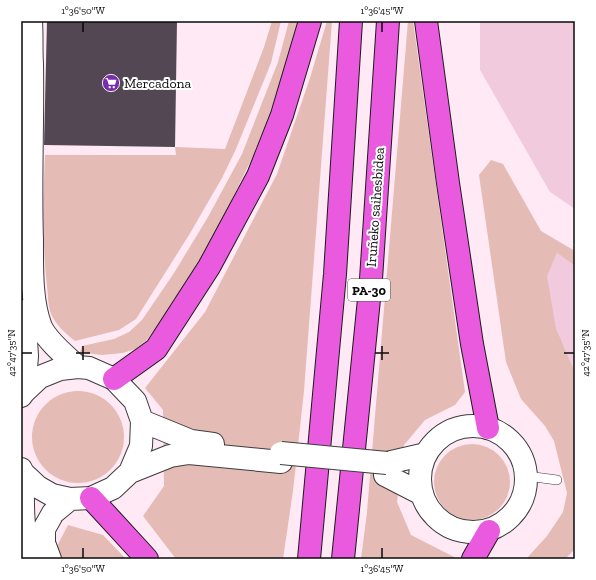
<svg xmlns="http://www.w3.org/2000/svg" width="596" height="580" viewBox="0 0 596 580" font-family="'Zilla Slab',serif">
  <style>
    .farmland { fill: #f1cbdd }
    .green { fill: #e5bbb6 }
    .building { fill: #524752 }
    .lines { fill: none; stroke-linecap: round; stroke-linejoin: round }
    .service-casing { stroke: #3d3d3d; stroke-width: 10 }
    .tertiary-casing { stroke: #3d3d3d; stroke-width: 24 }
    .motorway-casing { stroke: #1b1b1b; stroke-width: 24 }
    .service { stroke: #fff; stroke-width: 9 }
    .tertiary { stroke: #fff; stroke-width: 22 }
    .motorway { stroke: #ea5adf; stroke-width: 22 }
    .tertiary-bridge-casing { stroke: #3d3d3d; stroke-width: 24; stroke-linecap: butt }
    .tertiary-bridge { stroke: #fff; stroke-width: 22 }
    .ticks { fill: none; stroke: #0a0a0a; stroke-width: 1.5 }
    .labels { text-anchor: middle; stroke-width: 4; stroke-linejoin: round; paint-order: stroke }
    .shield { fill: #fff; stroke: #545454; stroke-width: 1 }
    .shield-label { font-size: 13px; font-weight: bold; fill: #0a0a0a }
    .poi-label { font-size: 14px; fill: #0a0a0a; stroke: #fff; text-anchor: start }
    .street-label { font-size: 14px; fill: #0a0a0a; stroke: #fff }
    .neatline { fill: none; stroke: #0a0a0a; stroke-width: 1.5 }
    .ticks-label { font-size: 10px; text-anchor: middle; fill: #0a0a0a }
  </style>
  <rect width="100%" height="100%" fill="#fee9f5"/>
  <!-- farmland -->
  <path class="farmland" d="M 480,21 L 575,21 L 575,209 L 550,192 L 480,70 Z
    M 557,253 L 575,266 L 575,372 L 556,328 L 546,276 Z"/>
  <!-- green -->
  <path class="green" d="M 272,21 L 281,21 L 271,63 L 236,149 L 222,178 L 189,235 L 136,319 L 119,330 L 75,341 C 65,333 56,325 51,314 C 48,306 48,295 47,286 C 42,243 43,199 45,155 L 176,155 L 175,147 L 225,149 L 264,47 Z
    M 289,21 L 300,21 L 289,61 L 255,152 L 216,232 L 175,303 L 146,341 L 135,349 L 123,353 L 102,355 L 80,352 L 82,346 L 114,339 L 129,332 L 142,320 L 174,273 L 208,217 L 242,154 L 278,62 Z
    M 327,21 L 332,21 L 304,391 L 293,491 L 283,559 L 176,559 L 143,516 L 164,486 L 163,410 L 145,388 L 205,312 L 277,174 L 310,78 Z
    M 408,21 L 413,21 L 465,392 L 455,405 L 425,420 L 404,445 L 397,502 L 411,535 L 458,559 L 361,559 L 367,512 Z
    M 491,160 L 503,164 L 541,231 L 575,251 L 575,266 L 557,253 L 547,276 L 556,328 L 575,372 L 575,549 L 565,559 L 526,559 L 547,536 L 563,512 L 567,493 L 554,441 L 545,426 L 521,399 L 506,362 L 479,175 Z
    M32 437a46 46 0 1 1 92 0a46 46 0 1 1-92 0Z
    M434 482a38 38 0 1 1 76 0a38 38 0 1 1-76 0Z
    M 68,525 L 103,535 L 126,559 L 61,559 L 55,550 Z"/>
  <!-- building -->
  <path class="building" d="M 47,21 L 177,21 L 175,147 L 44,145 Z"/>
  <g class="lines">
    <defs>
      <path id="service" d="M 527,476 L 557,480"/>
      <path id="tertiary" d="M 31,21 C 32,35 31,49 32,64 C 33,122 30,181 32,240 C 32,267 31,302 41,327 C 48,342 66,356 78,367
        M 21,311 L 26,340 L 27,356 L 24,392
        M 21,396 L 24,392 L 40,377 L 60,369 L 78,367 L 89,368 L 114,379 L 135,401 L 142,421 L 141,446 L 130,472 L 113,488 L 91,498 L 70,499 L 52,495 L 38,487 L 23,473 L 21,469
        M 142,421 L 191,441 L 213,444
        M420 479a53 53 0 1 1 106 0a53 53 0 1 1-106 0Z
        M 387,463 L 426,454
        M 130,472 L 170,456 L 189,453 L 281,462
        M 23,473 C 23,502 21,532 32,559
        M 385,475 L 420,493
        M 50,559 L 44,543 L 44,529 L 53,513 L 70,499"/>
      <path id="motorway" d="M 426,21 L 448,183 L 472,344 L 488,428
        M 114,379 L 156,349 L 209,267 L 258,176 L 282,115 L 310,21
        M 91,498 L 147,559
        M 309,559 L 335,274 L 351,21
        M 343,559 L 371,279 L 388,21
        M 473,559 L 489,531"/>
    </defs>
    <!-- service casing -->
    <use href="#service" class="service-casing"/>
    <!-- tertiary casing -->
    <use href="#tertiary" class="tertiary-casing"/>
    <!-- motorway casing -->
    <use href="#motorway" class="motorway-casing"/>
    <!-- service -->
    <use href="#service" class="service"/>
    <!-- tertiary -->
    <use href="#tertiary" class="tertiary"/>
    <!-- motorway -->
    <use href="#motorway" class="motorway"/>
    <defs>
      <path id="tertiary-bridge" d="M 281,453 L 387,463"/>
    </defs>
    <!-- tertiary-bridge casing -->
    <use href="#tertiary-bridge" class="tertiary-bridge-casing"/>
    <!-- tertiary-bridge -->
    <use href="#tertiary-bridge" class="tertiary-bridge"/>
  </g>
  <!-- ticks -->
  <path class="ticks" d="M 83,22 L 83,32M 382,22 L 382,32M 83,346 L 83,360M 382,346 L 382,360M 22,353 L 32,353M 76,353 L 90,353M 375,353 L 389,353M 564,353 L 574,353M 83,548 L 83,558M 382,548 L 382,558"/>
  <!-- icons -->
  <defs>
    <symbol id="supermarket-disc" viewBox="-11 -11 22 22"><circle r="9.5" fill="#782db0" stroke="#fff"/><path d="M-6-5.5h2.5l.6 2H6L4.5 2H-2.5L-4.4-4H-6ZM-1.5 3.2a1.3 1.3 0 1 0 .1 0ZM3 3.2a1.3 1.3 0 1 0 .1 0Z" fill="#fff"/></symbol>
  </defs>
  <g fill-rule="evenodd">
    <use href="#supermarket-disc" x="101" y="73" width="20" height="20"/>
  </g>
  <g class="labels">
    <!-- shield labels -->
    <rect class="shield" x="348" y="279" width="42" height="22" rx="3"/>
    <g class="shield-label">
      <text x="369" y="295">PA-30</text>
    </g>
    <!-- poi labels -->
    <g class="poi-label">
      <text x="124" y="88">Mercadona</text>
    </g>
    <!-- street labels -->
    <g class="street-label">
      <text transform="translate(375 207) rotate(-86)" y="5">Iruñeko saihesbidea</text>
    </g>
  </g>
  <!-- border -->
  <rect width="596" height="580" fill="none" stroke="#ffffff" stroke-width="44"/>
  <rect x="22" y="22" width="552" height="536" class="neatline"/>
  <g class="ticks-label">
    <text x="83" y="14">1°36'50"W</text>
    <text x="382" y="14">1°36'45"W</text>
    <text transform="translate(11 353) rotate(-90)" y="4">42°47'35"N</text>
    <text transform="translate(585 353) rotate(-90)" y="4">42°47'35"N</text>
    <text x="83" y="572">1°36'50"W</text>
    <text x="382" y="572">1°36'45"W</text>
  </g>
</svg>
